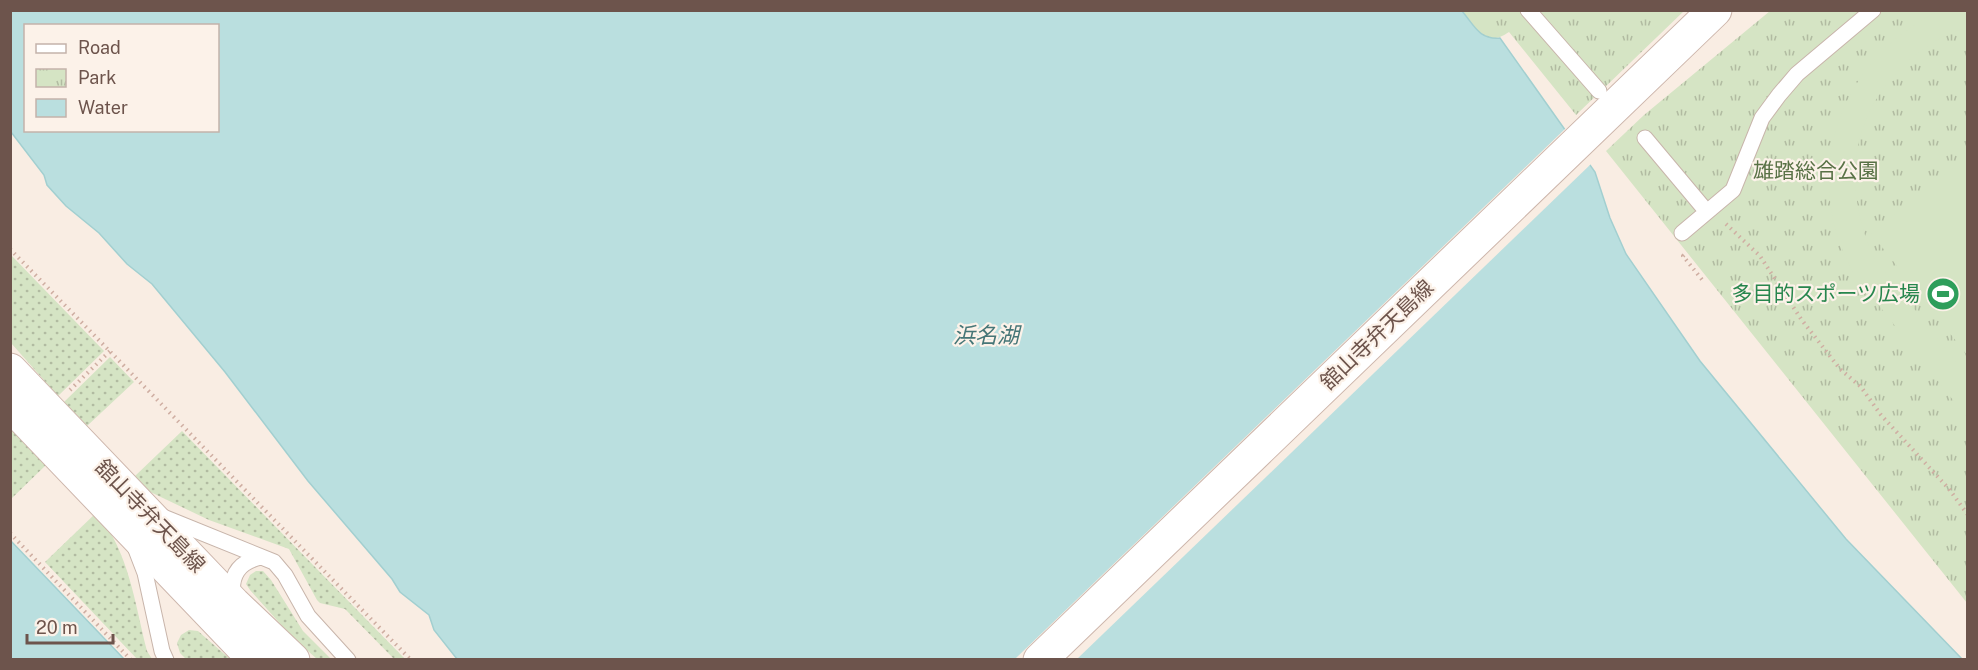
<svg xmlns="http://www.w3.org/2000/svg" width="1978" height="670" viewBox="0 0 1978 670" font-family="'Public Sans','Noto Sans JP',sans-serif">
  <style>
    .grass { fill: url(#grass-dots) }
    .park { fill: url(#park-tufts) }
    .pitch { fill: #d5e4c4 }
    .water { fill: #badfdf; stroke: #a2cfd0; stroke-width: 1.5; fill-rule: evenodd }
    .pier { fill: #f9ede3 }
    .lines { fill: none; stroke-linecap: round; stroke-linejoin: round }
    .lane-casing { stroke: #c8b5ab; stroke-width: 17 }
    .secondary-casing { stroke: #cdb6ac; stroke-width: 35 }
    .path { stroke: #cfaea2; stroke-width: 4; stroke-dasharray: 1.5 4.5; stroke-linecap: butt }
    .lane { stroke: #fff; stroke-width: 15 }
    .secondary { stroke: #fff; stroke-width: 33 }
    .labels { text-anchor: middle; stroke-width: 4.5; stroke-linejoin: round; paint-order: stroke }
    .park-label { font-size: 21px; fill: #597246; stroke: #fcf2e9 }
    .leisure-label { font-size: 21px; fill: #27864d; stroke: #fcf2e9; text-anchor: end }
    .street-label { font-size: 21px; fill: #6d544c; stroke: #fcf2e9 }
    .water-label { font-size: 22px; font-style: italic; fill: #467677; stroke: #fcf2e9 }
  </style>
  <defs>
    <pattern id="grass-dots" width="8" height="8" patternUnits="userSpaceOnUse" patternTransform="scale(1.5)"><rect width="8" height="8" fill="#d5e4c4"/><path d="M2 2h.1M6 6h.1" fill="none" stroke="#b1bba1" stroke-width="1.8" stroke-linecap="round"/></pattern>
    <pattern id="park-tufts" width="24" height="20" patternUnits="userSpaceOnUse" patternTransform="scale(1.5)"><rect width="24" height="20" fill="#d5e4c4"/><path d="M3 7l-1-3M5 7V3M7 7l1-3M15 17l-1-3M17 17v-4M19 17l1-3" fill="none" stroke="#b1bba1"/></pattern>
  </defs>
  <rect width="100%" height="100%" fill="#f9ede3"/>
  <!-- grass -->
  <path class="grass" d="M 11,255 L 104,351 L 58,396 L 11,343 Z
    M 110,357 L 134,382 L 87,426 L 64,402 Z
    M 11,428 L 46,465 L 11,499 Z
    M 182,431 L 405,659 L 394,659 L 345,609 L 320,603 L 317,600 L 289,549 L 209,520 L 142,488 L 135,476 Z
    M 97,512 C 130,556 134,600 147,651 L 152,659 L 137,659 L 45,562 Z
    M 256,571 L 263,571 L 271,580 L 303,631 L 331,659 L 317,659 L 292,637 L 250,590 L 246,584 L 250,575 Z
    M 189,630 L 198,631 L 230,659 L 186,659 L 180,653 L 177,643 L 181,635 Z"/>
  <!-- park -->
  <path class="park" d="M 1462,11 L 1684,11 L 1576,115 L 1509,32 C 1484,49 1477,29 1462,11 Z
    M 1770,11 L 1967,11 L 1967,603 L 1606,151 L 1644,115 Z"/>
  <!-- pitch -->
  <path class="pitch" d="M 1941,10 L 1967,11 L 1967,35 L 1963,29 C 1942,34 1921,49 1905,64 C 1848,118 1843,189 1874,258 L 1967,376 L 1967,418 L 1852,271 C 1844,253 1835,235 1832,215 C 1817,127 1861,48 1941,10 Z
    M 1967,157 L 1967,355 L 1871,233 Z"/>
  <!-- water -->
  <path class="water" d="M 10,11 L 1462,11 C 1474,25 1479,40 1500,38 L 1595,172 L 1610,218 L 1626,254 L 1700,361 L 1846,539 L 1962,659 L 457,659 L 434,630 L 429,615 L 400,592 L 392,579 L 308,481 L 225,372 L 152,284 L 127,264 L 99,233 L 66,206 L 47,185 L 44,175 L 11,132 ZM 26,26 L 218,26 L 218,130 L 26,130 Z
    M 10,540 L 124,659 L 11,659 Z"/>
  <!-- pier -->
  <path class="pier" d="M 1567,127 L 1592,163 L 1076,660 L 1015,659 Z"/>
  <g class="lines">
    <defs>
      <path id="lane" d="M 1528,10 L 1599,91
        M 1645,138 L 1707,212
        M 1682,233 L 1733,190 L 1762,118 L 1779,95 L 1797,74 L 1873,10
        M 163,517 L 274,562 L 285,575 L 308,616 L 348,660
        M 135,547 L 145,573 L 162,651 L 166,660
        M 233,597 C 230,575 239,562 261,557"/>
      <path id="secondary" d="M 10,370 L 234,604 L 293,660
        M 10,404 L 255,660
        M 1040,660 L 1715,10"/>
    </defs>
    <!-- lane casing -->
    <use href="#lane" class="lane-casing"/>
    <!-- secondary casing -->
    <use href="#secondary" class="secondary-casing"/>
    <!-- path -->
    <path class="path" d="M 1726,224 L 1760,256 L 1801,319 L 1840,369 L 1861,387 L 1881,415 L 1949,489 L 1968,515
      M 10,249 L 411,660
      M 1684,255 L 1683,256 L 1704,282
      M 70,390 L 110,351
      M 10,533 L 131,660"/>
    <!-- lane -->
    <use href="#lane" class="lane"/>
    <!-- secondary -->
    <use href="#secondary" class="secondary"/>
  </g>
  <!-- icons -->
  <defs>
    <symbol id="stadium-disc" viewBox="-11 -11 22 22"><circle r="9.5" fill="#2e9e5b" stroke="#fcf2e9"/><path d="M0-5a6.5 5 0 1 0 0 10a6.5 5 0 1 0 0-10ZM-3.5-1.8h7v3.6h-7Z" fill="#fff"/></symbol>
  </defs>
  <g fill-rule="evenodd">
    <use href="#stadium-disc" x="1924" y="275" width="38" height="38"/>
  </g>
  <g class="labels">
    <!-- park labels -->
    <g class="park-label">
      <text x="1816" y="178">雄踏総合公園</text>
    </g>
    <!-- leisure labels -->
    <g class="leisure-label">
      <text x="1920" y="301">多目的スポーツ広場</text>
    </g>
    <!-- street labels -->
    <g class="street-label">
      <text transform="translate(1377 335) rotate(-44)" y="7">舘山寺弁天島線</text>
      <text transform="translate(150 516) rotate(46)" y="7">舘山寺弁天島線</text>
    </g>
    <!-- water labels -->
    <g class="water-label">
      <text x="986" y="343">浜名湖</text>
    </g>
  </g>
  <!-- border -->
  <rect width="1978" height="670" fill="none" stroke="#6d544c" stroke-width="24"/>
  <!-- legend -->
  <rect x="24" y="24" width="195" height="108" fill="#fcf2e9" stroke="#c3b3aa" stroke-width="1.5"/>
  <rect x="36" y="44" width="30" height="9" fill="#ffffff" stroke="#c3b3aa" stroke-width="1.5"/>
  <text x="78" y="54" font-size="18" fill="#6d544c">Road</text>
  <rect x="36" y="69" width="30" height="18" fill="url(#park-tufts)" stroke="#c3b3aa" stroke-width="1.5"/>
  <text x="78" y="84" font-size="18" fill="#6d544c">Park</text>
  <rect x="36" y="99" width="30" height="18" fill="#badfdf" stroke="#c3b3aa" stroke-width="1.5"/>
  <text x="78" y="114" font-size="18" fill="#6d544c">Water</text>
  <!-- scale -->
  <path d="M27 634v9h86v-9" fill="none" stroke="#6d544c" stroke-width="3"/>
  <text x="36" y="634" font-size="18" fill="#6d544c" stroke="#fcf2e9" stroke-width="4.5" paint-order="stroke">20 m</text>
</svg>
